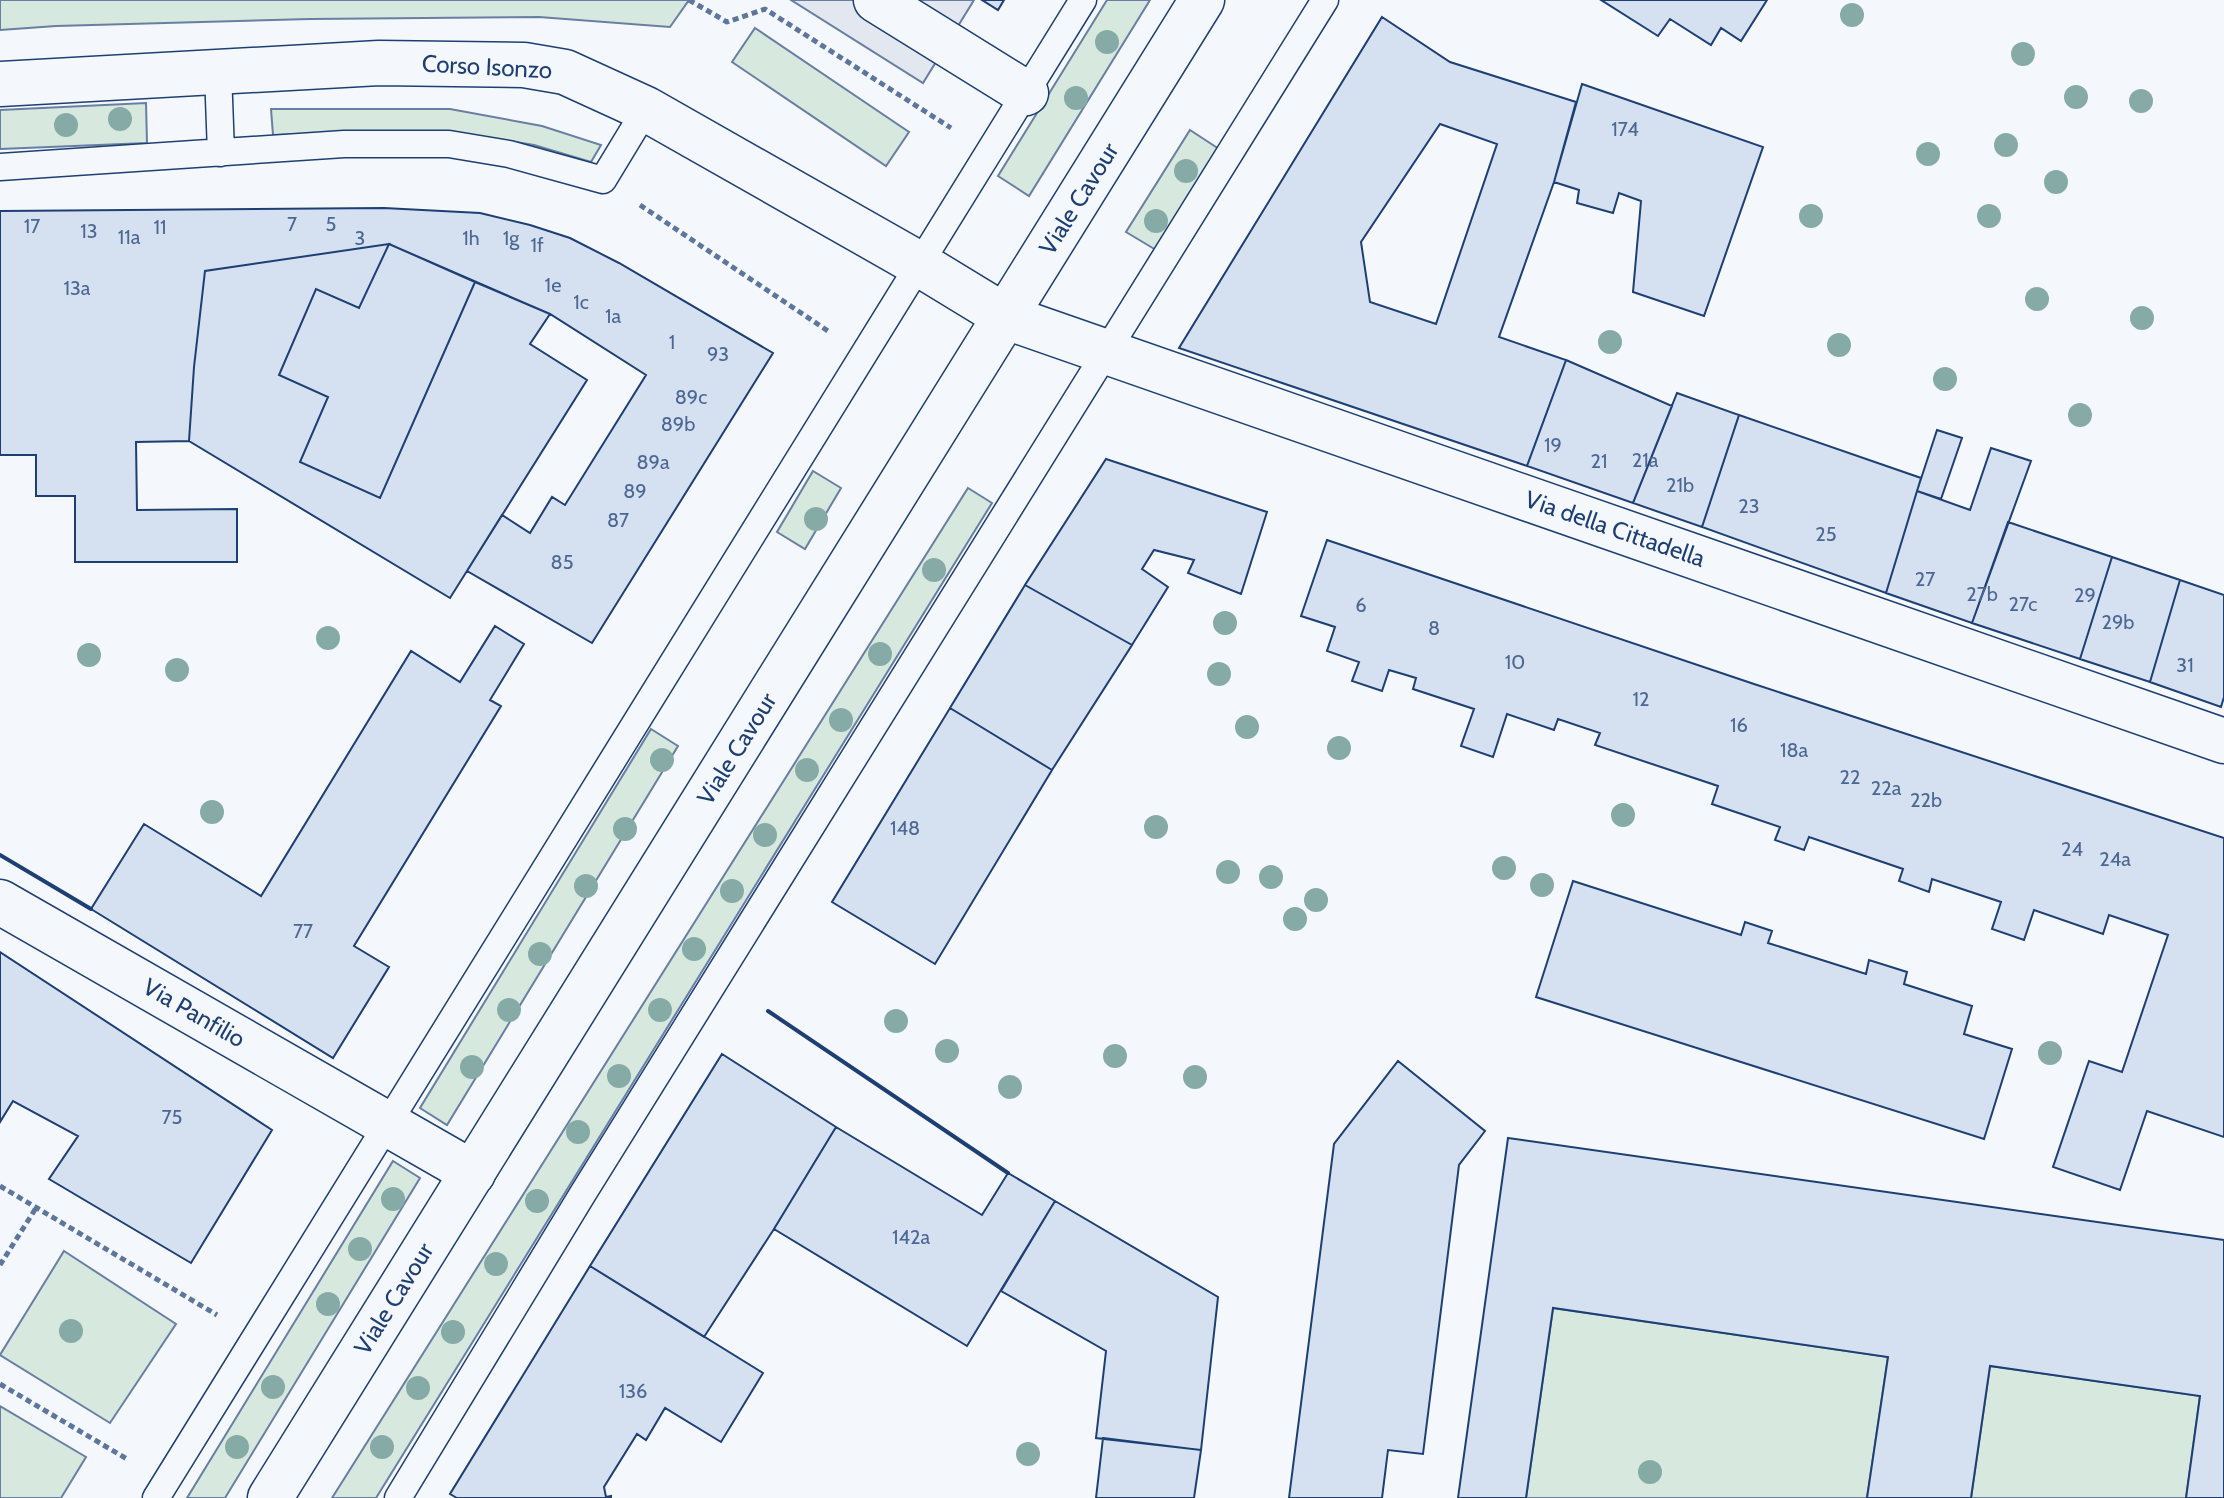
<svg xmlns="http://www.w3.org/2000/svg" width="2224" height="1498" viewBox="0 0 2224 1498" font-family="Cabin,sans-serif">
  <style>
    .green { fill: #d7e8df; stroke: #687fa3; stroke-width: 2 }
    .parking { fill: #e3e8f0; stroke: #687fa3; stroke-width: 2 }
    .building { fill: #d5e0f0; stroke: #1d3f73; stroke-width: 2; fill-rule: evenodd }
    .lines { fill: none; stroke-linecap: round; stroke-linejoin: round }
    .lane-casing { stroke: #1d3f73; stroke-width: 29 }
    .street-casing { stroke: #1d3f73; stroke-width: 47 }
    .secondary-casing { stroke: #1d3f73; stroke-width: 47 }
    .path { stroke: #5e769c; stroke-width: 5; stroke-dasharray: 6 4; stroke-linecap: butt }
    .lane { stroke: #f4f7fb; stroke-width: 26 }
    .street { stroke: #f4f7fb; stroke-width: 44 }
    .secondary { stroke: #f4f7fb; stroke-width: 44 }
    .wall { stroke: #1d3f73; stroke-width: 4 }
    .tree { fill: #86aba6 }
    .labels { text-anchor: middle; stroke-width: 6; stroke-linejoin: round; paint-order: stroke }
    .number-label { font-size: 20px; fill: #4b6792 }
    .street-label { font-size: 24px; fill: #1d3f73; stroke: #f4f7fb }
  </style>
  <rect width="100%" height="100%" fill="#f4f7fb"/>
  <!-- green -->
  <path class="green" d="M 0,0 L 689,0 L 670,27 L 539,17 L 310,19 L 56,26 L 0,30 Z
    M 1107,0 L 1150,0 L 1029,196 L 998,176 Z
    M 755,28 L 909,132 L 886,166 L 732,62 Z
    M 146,103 L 147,143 L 0,149 L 0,110 Z
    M 271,109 L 450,109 L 542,126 L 601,145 L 591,162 L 534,145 L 447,131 L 273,135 Z
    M 1190,130 L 1219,149 L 1156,250 L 1126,232 Z
    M 813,471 L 841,488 L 805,549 L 777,532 Z
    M 968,488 L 992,503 L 376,1498 L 332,1498 Z
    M 651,729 L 678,746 L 447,1125 L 420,1108 Z
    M 393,1161 L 420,1178 L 225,1498 L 187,1498 Z
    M 64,1251 L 176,1324 L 110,1423 L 0,1355 Z
    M 1553,1308 L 1888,1357 L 1867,1498 L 1526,1498 Z
    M 1990,1366 L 2200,1396 L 2186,1498 L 1971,1498 Z
    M 0,1406 L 86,1457 L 61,1498 L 0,1498 Z"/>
  <!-- parking -->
  <path class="parking" d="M 791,0 L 974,0 L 923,83 Z"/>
  <!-- building -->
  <path class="building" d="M 982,0 L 1004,0 L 998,10 Z
    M 1601,0 L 1767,0 L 1741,41 L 1721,28 L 1711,45 L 1670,19 L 1658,36 Z
    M 1382,17 L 1450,62 L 1576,102 L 1554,182 L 1499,337 L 1566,360 L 1527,466 L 1179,348 ZM 1440,124 L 1497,144 L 1436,324 L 1370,302 L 1361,242 Z
    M 1582,84 L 1763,147 L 1704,316 L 1633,292 L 1641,201 L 1619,193 L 1613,213 L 1577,203 L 1579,190 L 1554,182 Z
    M 384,208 L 480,213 L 530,225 L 570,238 L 619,263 L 773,353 L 592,643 L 467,571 L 502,515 L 530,533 L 552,497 L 565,505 L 646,375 L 550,314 L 389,244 L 205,271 L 194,367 L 189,441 L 136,442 L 137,510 L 237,509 L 237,562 L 75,562 L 75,496 L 36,496 L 36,455 L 0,455 L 0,211 Z
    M 389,244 L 359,308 L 316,289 L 279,375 L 328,397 L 300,462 L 380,498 L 475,282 L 550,314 L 530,344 L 587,380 L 450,598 L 189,441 L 194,367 L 205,271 Z
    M 389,244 L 475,282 L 380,498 L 300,462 L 328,397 L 279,375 L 316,289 L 359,308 Z
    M 1566,360 L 1672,406 L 1633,503 L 1527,466 Z
    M 1677,393 L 1739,415 L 1702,527 L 1633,503 Z
    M 1739,415 L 1921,478 L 1886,593 L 1702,527 Z
    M 1937,430 L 1962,438 L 1941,499 L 1917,491 Z
    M 1991,448 L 2031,461 L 1972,623 L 1886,593 L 1917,491 L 1970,510 Z
    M 1106,459 L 1267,512 L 1241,594 L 1188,573 L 1194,560 L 1154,550 L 1142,569 L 1168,587 L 1132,645 L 1025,585 Z
    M 2008,522 L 2112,557 L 2080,659 L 1972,623 Z
    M 1327,540 L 1754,684 L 2224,838 L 2224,1137 L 2147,1111 L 2120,1190 L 2053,1167 L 2089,1061 L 2122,1072 L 2168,935 L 2109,915 L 2103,934 L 2034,910 L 2024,940 L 1992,929 L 2001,902 L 1932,879 L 1929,892 L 1899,881 L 1903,869 L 1809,837 L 1804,850 L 1775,840 L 1780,827 L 1712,804 L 1718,786 L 1595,745 L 1600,733 L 1558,719 L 1554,730 L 1507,714 L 1493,757 L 1461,746 L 1474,709 L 1413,689 L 1416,678 L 1389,670 L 1382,691 L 1352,681 L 1359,662 L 1327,651 L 1335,627 L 1301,616 Z
    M 2112,557 L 2180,580 L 2150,682 L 2080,659 Z
    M 2180,580 L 2224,595 L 2224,697 L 2221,707 L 2150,682 Z
    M 1025,585 L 1132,645 L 1052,770 L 950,708 Z
    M 495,626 L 524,644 L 490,700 L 501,706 L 354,946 L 389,967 L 333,1058 L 91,909 L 144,824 L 261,896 L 411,651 L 460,682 Z
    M 950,708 L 1052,770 L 935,964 L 832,902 Z
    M 1573,881 L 1741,935 L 1745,922 L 1772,931 L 1768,943 L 1866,974 L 1869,960 L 1907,972 L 1904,984 L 1972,1006 L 1964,1034 L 2012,1049 L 1984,1139 L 1536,997 Z
    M 0,952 L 272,1130 L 191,1263 L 49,1179 L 78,1136 L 13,1101 L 0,1122 Z
    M 722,1054 L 836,1127 L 774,1229 L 704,1337 L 590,1266 Z
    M 1398,1061 L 1485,1131 L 1459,1165 L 1423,1454 L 1388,1450 L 1382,1498 L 1289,1498 L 1334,1144 Z
    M 836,1127 L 982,1215 L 1008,1173 L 1055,1201 L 967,1346 L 774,1229 Z
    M 1508,1138 L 2224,1240 L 2224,1498 L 2186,1498 L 2200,1396 L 1990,1366 L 1971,1498 L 1867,1498 L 1888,1357 L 1553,1308 L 1526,1498 L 1458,1498 Z
    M 1055,1201 L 1218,1297 L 1201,1450 L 1096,1438 L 1106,1351 L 1001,1291 Z
    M 590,1266 L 763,1373 L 721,1442 L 665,1408 L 646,1440 L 637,1434 L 604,1487 L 606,1497 L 611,1496 L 611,1498 L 457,1498 L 450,1494 Z
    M 1103,1438 L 1201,1450 L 1194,1498 L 1096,1498 Z"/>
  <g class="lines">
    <defs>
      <path id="lane" d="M 218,72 L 221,153
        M 0,167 L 344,144 L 449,144 L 509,154 L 603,180 L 646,109
        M 156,1498 L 1083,0
        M 398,1498 L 582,1195 L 1325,0"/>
      <path id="street" d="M 876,0 L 1026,93
        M 1006,317 L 2224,741
        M 0,902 L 473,1173"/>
      <path id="secondary" d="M 0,84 L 379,63 L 524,65 L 565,72 L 646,109 L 919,264 L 1006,317
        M 270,1498 L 1202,0"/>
    </defs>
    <!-- lane casing -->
    <use href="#lane" class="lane-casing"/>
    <!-- street casing -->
    <use href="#street" class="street-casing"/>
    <!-- secondary casing -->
    <use href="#secondary" class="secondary-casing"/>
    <!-- path -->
    <path class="path" d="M 689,0 L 727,22 L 765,9 L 951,128
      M 640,205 L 828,331
      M 0,1186 L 217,1315
      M 0,1265 L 36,1208
      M 0,1384 L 127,1459"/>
    <!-- lane -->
    <use href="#lane" class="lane"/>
    <!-- street -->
    <use href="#street" class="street"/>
    <!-- secondary -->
    <use href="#secondary" class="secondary"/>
    <!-- wall -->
    <path class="wall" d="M 0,855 L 91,909
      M 768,1011 L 1008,1173"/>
  </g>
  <!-- trees -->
  <g class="tree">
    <circle cx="1852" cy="15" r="12"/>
    <circle cx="1107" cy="42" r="12"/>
    <circle cx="2023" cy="54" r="12"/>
    <circle cx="2076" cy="97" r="12"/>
    <circle cx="1076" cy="98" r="12"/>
    <circle cx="2141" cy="101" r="12"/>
    <circle cx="120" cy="119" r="12"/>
    <circle cx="66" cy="125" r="12"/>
    <circle cx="2006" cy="145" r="12"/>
    <circle cx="1928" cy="154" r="12"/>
    <circle cx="1186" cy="171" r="12"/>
    <circle cx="2056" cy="182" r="12"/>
    <circle cx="1811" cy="216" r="12"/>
    <circle cx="1989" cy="216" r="12"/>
    <circle cx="1156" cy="221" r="12"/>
    <circle cx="2037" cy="299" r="12"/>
    <circle cx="2142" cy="318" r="12"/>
    <circle cx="1610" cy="342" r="12"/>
    <circle cx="1839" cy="345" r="12"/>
    <circle cx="1945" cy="379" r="12"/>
    <circle cx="2080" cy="415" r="12"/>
    <circle cx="816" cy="519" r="12"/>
    <circle cx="934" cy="570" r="12"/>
    <circle cx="1225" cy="623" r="12"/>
    <circle cx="328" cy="638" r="12"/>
    <circle cx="880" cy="654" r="12"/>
    <circle cx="89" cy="655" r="12"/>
    <circle cx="177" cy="670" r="12"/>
    <circle cx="1219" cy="674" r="12"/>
    <circle cx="841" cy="720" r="12"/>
    <circle cx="1247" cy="727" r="12"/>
    <circle cx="1339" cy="748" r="12"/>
    <circle cx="662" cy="760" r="12"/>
    <circle cx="807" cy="770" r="12"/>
    <circle cx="212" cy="812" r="12"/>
    <circle cx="1623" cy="815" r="12"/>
    <circle cx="1156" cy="827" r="12"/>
    <circle cx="625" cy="829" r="12"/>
    <circle cx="765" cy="835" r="12"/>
    <circle cx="1504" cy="868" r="12"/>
    <circle cx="1228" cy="872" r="12"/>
    <circle cx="1271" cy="877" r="12"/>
    <circle cx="1542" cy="885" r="12"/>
    <circle cx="586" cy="886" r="12"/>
    <circle cx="732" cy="891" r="12"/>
    <circle cx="1316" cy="900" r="12"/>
    <circle cx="1295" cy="919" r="12"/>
    <circle cx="694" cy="949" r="12"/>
    <circle cx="540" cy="954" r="12"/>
    <circle cx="509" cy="1010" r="12"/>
    <circle cx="660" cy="1010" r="12"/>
    <circle cx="896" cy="1021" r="12"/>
    <circle cx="947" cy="1051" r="12"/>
    <circle cx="2050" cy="1053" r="12"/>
    <circle cx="1115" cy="1056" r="12"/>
    <circle cx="472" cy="1067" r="12"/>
    <circle cx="619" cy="1076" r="12"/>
    <circle cx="1195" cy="1077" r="12"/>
    <circle cx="1010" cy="1087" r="12"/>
    <circle cx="578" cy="1132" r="12"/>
    <circle cx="393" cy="1199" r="12"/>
    <circle cx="537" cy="1201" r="12"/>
    <circle cx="360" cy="1249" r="12"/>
    <circle cx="496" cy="1264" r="12"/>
    <circle cx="328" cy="1304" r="12"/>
    <circle cx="71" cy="1331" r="12"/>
    <circle cx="453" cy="1332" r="12"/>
    <circle cx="273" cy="1387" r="12"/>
    <circle cx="418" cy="1388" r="12"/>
    <circle cx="237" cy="1447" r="12"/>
    <circle cx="382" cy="1447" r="12"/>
    <circle cx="1028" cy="1454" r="12"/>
    <circle cx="1650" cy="1472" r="12"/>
  </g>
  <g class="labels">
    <!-- number labels -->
    <g class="number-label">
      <text x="1625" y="136">174</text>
      <text x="292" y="231">7</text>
      <text x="331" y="231">5</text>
      <text x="32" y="233">17</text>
      <text x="160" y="234">11</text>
      <text x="89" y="238">13</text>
      <text x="129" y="244">11a</text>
      <text x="360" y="245">3</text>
      <text x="471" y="245">1h</text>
      <text x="511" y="245">1g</text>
      <text x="537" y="252">1f</text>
      <text x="553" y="292">1e</text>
      <text x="77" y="295">13a</text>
      <text x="581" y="309">1c</text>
      <text x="613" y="323">1a</text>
      <text x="672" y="349">1</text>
      <text x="718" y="361">93</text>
      <text x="691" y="404">89c</text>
      <text x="678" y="431">89b</text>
      <text x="1553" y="452">19</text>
      <text x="1645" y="467">21a</text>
      <text x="1599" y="468">21</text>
      <text x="653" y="469">89a</text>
      <text x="1680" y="492">21b</text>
      <text x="635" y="498">89</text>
      <text x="1749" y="513">23</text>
      <text x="618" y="527">87</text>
      <text x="1826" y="541">25</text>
      <text x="562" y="569">85</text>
      <text x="1925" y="586">27</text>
      <text x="1982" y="601">27b</text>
      <text x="2085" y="602">29</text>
      <text x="2023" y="611">27c</text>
      <text x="1361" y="612">6</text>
      <text x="2118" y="629">29b</text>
      <text x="1434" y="635">8</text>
      <text x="1515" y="669">10</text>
      <text x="2185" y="672">31</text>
      <text x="1641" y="706">12</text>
      <text x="1739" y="732">16</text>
      <text x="1794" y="757">18a</text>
      <text x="1850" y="784">22</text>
      <text x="1886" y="795">22a</text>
      <text x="1926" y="807">22b</text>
      <text x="905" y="835">148</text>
      <text x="2072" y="856">24</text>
      <text x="2115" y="866">24a</text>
      <text x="303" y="938">77</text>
      <text x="172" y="1124">75</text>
      <text x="911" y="1244">142a</text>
      <text x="633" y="1398">136</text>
    </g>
    <!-- street labels -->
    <g class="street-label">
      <text transform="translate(487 67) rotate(3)" y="8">Corso Isonzo</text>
      <text transform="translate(1079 199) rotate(-58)" y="8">Viale Cavour</text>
      <text transform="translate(1615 529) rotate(19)" y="8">Via della Cittadella</text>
      <text transform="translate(737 749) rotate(-58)" y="8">Viale Cavour</text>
      <text transform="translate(194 1013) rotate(30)" y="8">Via Panfilio</text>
      <text transform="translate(394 1299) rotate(-58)" y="8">Viale Cavour</text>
    </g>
  </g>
</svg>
